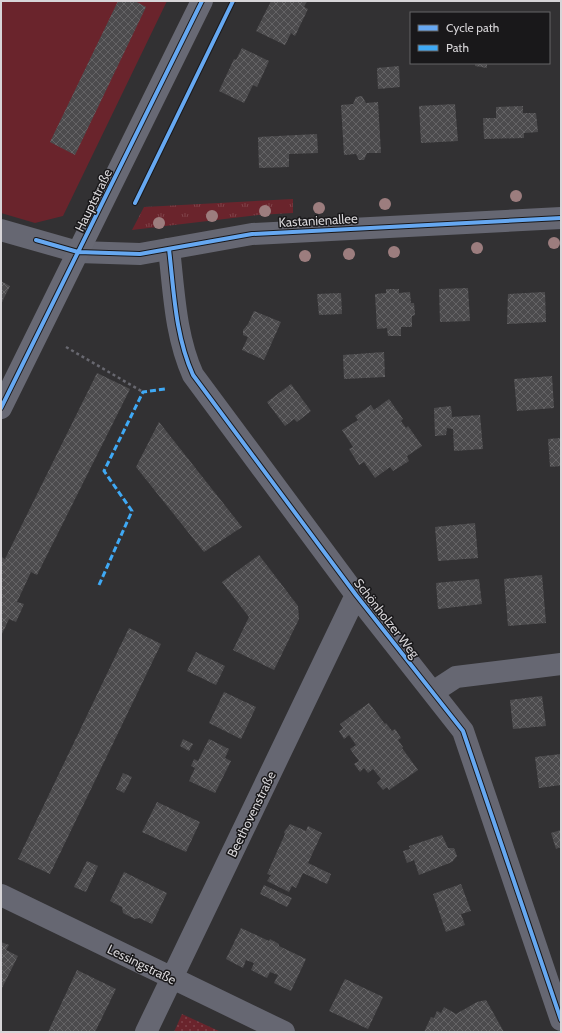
<svg xmlns="http://www.w3.org/2000/svg" width="562" height="1033" viewBox="0 0 562 1033" font-family="Cabin,sans-serif">
  <style>
    .grass { fill: url(#grass-tufts) }
    .park { fill: url(#park-dots) }
    .pitch { fill: #6a242c }
    .building { fill: url(#building-cross-hatch) }
    .lines { fill: none; stroke-linecap: round; stroke-linejoin: round }
    .path { stroke: #686870; stroke-width: 2.5; stroke-dasharray: 3 3; stroke-linecap: butt }
    .minor { stroke: #666772; stroke-width: 22 }
    .tertiary { stroke: #666772; stroke-width: 22 }
    .secondary { stroke: #686974; stroke-width: 22 }
    .quiet { stroke: #3fa9f5; stroke-width: 3; stroke-dasharray: 6 3; stroke-linecap: butt }
    .cycleway-casing { stroke: #19181a; stroke-width: 6 }
    .cycleway { stroke: #66a8f1; stroke-width: 4 }
    .tree { fill: #9c7d7e }
    .labels { text-anchor: middle; stroke-width: 3; stroke-linejoin: round; paint-order: stroke }
    .street-label { font-size: 13px; fill: #d7d5d8; stroke: #19181a }
  </style>
  <defs>
    <pattern id="grass-tufts" width="24" height="20" patternUnits="userSpaceOnUse"><rect width="24" height="20" fill="#6a242c"/><path d="M3 7l-1-3M5 7V3M7 7l1-3M15 17l-1-3M17 17v-4M19 17l1-3" fill="none" stroke="#7f434a"/></pattern>
    <pattern id="park-dots" width="8" height="8" patternUnits="userSpaceOnUse"><rect width="8" height="8" fill="#6a242c"/><path d="M2 2h.1M6 6h.1" fill="none" stroke="#7f434a" stroke-width="1.8" stroke-linecap="round"/></pattern>
    <pattern id="building-cross-hatch" width="8" height="8" patternUnits="userSpaceOnUse"><rect width="8" height="8" fill="#4c4b4d"/><path d="M0 0l8 8M0 8l8-8" fill="none" stroke="#656466"/></pattern>
  </defs>
  <rect width="100%" height="100%" fill="#323133"/>
  <!-- grass -->
  <path class="grass" d="M 293,199 L 293,213 L 258,215 L 132,230 L 144,207 Z"/>
  <!-- park -->
  <path class="park" d="M 182,1014 L 221,1032 L 174,1032 Z"/>
  <!-- pitch -->
  <path class="pitch" d="M 1,1 L 167,1 L 63,216 L 35,223 L 1,213 Z"/>
  <!-- building -->
  <path class="building" d="M 118,1 L 135,1 L 146,7 L 75,155 L 50,142 Z
    M 271,1 L 307,1 L 304,7 L 308,9 L 295,36 L 291,33 L 285,45 L 256,31 Z
    M 242,48 L 269,61 L 257,87 L 253,85 L 244,103 L 219,91 L 234,59 L 236,60 Z
    M 475,63 L 487,63 L 487,68 L 475,66 Z
    M 399,66 L 400,87 L 378,89 L 377,68 Z
    M 362,96 L 366,103 L 378,102 L 381,153 L 367,153 L 364,160 L 359,160 L 356,154 L 344,155 L 341,105 L 353,104 L 356,97 Z
    M 455,104 L 458,141 L 421,143 L 419,106 Z
    M 523,106 L 523,113 L 536,113 L 538,132 L 524,133 L 524,138 L 484,139 L 483,118 L 496,118 L 496,107 Z
    M 317,134 L 318,153 L 289,154 L 289,167 L 259,168 L 258,137 Z
    M 1,281 L 10,286 L 1,304 Z
    M 468,288 L 470,321 L 440,322 L 439,289 Z
    M 386,289 L 399,289 L 399,293 L 410,292 L 411,303 L 414,303 L 415,315 L 412,316 L 412,327 L 401,327 L 401,336 L 388,336 L 387,328 L 377,329 L 375,294 L 386,293 Z
    M 545,292 L 546,322 L 507,324 L 508,294 Z
    M 341,293 L 342,314 L 319,315 L 317,294 Z
    M 254,311 L 281,322 L 264,360 L 242,350 L 248,337 L 243,335 L 243,330 L 248,324 Z
    M 384,352 L 385,377 L 344,379 L 343,355 Z
    M 97,373 L 130,389 L 37,575 L 31,572 L 17,602 L 24,604 L 16,622 L 9,619 L 1,636 L 1,557 L 5,559 Z
    M 552,376 L 554,408 L 517,411 L 514,379 Z
    M 291,384 L 311,411 L 297,422 L 294,419 L 285,426 L 267,402 Z
    M 389,399 L 403,419 L 401,421 L 406,428 L 408,426 L 422,446 L 407,456 L 409,461 L 393,471 L 390,467 L 375,478 L 364,462 L 359,465 L 349,449 L 353,447 L 342,430 L 358,420 L 355,416 L 371,405 L 374,410 Z
    M 451,406 L 452,417 L 480,415 L 483,449 L 454,451 L 453,429 L 447,428 L 446,435 L 435,436 L 434,408 Z
    M 159,422 L 242,527 L 204,552 L 136,467 Z
    M 561,438 L 561,466 L 550,467 L 548,439 Z
    M 475,523 L 478,558 L 438,561 L 435,527 Z
    M 259,555 L 298,606 L 299,619 L 274,670 L 233,650 L 249,617 L 222,582 Z
    M 542,575 L 546,623 L 508,626 L 504,579 Z
    M 479,579 L 482,604 L 438,609 L 436,583 Z
    M 129,628 L 161,644 L 50,874 L 18,859 Z
    M 196,652 L 225,666 L 216,685 L 187,671 Z
    M 224,692 L 256,707 L 241,739 L 209,723 Z
    M 542,696 L 546,726 L 513,729 L 510,700 Z
    M 369,703 L 385,724 L 386,723 L 392,731 L 395,729 L 401,738 L 398,740 L 403,747 L 402,748 L 418,770 L 389,790 L 387,787 L 383,790 L 377,783 L 381,779 L 373,769 L 368,773 L 364,768 L 360,772 L 354,764 L 359,761 L 350,749 L 356,745 L 349,735 L 344,739 L 339,731 L 343,728 L 340,724 Z
    M 183,739 L 193,744 L 189,751 L 180,746 Z
    M 209,739 L 229,749 L 225,758 L 231,761 L 215,793 L 189,781 L 195,768 L 191,766 L 194,759 L 198,761 Z
    M 561,754 L 561,785 L 539,788 L 535,757 Z
    M 123,773 L 132,777 L 124,793 L 116,789 Z
    M 157,802 L 200,822 L 186,852 L 142,832 Z
    M 290,824 L 306,831 L 308,826 L 322,833 L 308,863 L 331,874 L 327,884 L 303,873 L 296,888 L 292,886 L 289,892 L 267,881 L 271,875 L 267,874 L 285,834 L 284,832 Z
    M 561,830 L 561,847 L 556,849 L 551,833 Z
    M 442,835 L 448,848 L 454,848 L 457,856 L 452,862 L 419,875 L 414,860 L 407,863 L 403,851 L 410,849 L 409,846 Z
    M 87,861 L 98,866 L 86,892 L 74,887 Z
    M 124,872 L 167,893 L 152,924 L 139,918 L 135,919 L 123,913 L 122,907 L 110,901 Z
    M 461,884 L 471,911 L 461,914 L 465,925 L 446,932 L 433,894 Z
    M 264,885 L 292,898 L 287,907 L 260,894 Z
    M 241,928 L 269,941 L 270,939 L 279,944 L 279,946 L 306,959 L 291,991 L 274,983 L 278,975 L 270,972 L 267,978 L 251,970 L 254,963 L 246,960 L 243,968 L 226,959 Z
    M 1,942 L 9,945 L 6,950 L 18,956 L 1,990 Z
    M 77,970 L 116,989 L 95,1032 L 48,1032 Z
    M 345,979 L 383,997 L 368,1029 L 329,1011 Z
    M 486,1000 L 504,1032 L 424,1032 L 431,1017 L 434,1018 L 437,1011 L 441,1013 L 444,1007 L 456,1014 L 477,1002 Z"/>
  <g class="lines">
    <!-- path -->
    <path class="path" d="M 66,347 L 143,392"/>
    <!-- minor -->
    <path class="minor" d="M 1,230 L 78,252
      M 169,249 C 174,291 175,335 193,375 L 356,595 L 463,731 L 561,1020
      M 433,692 L 456,677 L 561,664
      M 1,895 L 284,1032
      M 146,1032 L 356,595"/>
    <!-- tertiary -->
    <path class="tertiary" d="M 78,252 L 140,254 L 252,234 L 561,218"/>
    <!-- secondary -->
    <path class="secondary" d="M 1,408 L 202,1"/>
    <!-- quiet -->
    <path class="quiet" d="M 99,585 L 132,511 L 104,471 L 143,392 L 165,389"/>
    <defs>
      <path id="cycleway" d="M 135,203 L 233,1
        M 36,240 L 78,252 L 140,254 L 252,234 L 561,218
        M 169,249 C 174,291 175,335 193,375 L 356,595 L 463,731 L 561,1020
        M 1,408 L 202,1"/>
    </defs>
    <!-- cycleway casing -->
    <use href="#cycleway" class="cycleway-casing"/>
    <!-- cycleway -->
    <use href="#cycleway" class="cycleway"/>
  </g>
  <!-- trees -->
  <g class="tree">
    <circle cx="516" cy="196" r="6"/>
    <circle cx="385" cy="204" r="6"/>
    <circle cx="319" cy="208" r="6"/>
    <circle cx="265" cy="211" r="6"/>
    <circle cx="212" cy="216" r="6"/>
    <circle cx="159" cy="223" r="6"/>
    <circle cx="554" cy="243" r="6"/>
    <circle cx="477" cy="248" r="6"/>
    <circle cx="394" cy="252" r="6"/>
    <circle cx="349" cy="254" r="6"/>
    <circle cx="305" cy="256" r="6"/>
  </g>
  <g class="labels">
    <!-- street labels -->
    <g class="street-label">
      <text transform="translate(93 200) rotate(-64)" y="5">Hauptstraße</text>
      <text transform="translate(318 220) rotate(-3)" y="5">Kastanienallee</text>
      <text transform="translate(387 618) rotate(52)" y="5">Schönholzer Weg</text>
      <text transform="translate(251 814) rotate(-64)" y="5">Beethovenstraße</text>
      <text transform="translate(142 964) rotate(26)" y="5">Lessingstraße</text>
    </g>
  </g>
  <!-- border -->
  <rect width="562" height="1033" fill="none" stroke="#d7d5d8" stroke-width="4"/>
  <!-- legend -->
  <rect x="410" y="12" width="140" height="52" fill="#19181a" stroke="#656466"/>
  <rect x="418" y="25" width="20" height="6" fill="#66a8f1" stroke="#656466"/>
  <text x="446" y="32" font-size="12" fill="#d7d5d8">Cycle path</text>
  <rect x="418" y="45" width="20" height="6" fill="#3fa9f5" stroke="#656466"/>
  <text x="446" y="52" font-size="12" fill="#d7d5d8">Path</text>
</svg>
